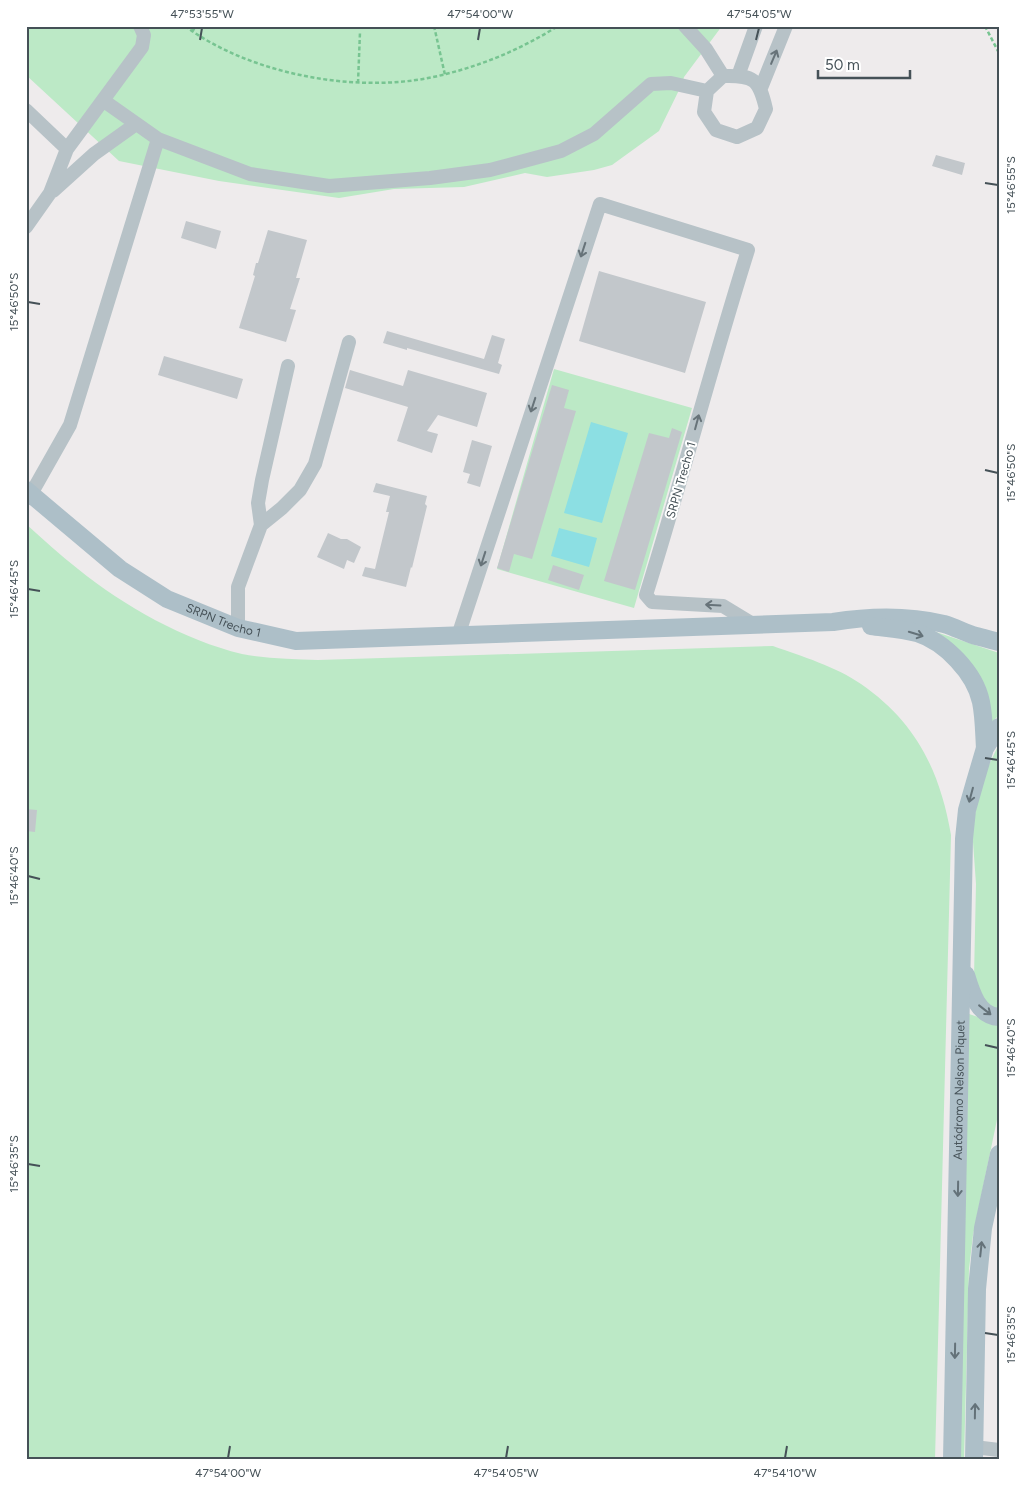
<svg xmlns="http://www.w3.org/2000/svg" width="1025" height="1486" viewBox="0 0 1025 1486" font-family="Figtree,sans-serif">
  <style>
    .green { fill: #bce9c6 }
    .water { fill: #8cdfe3 }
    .building { fill: #c2c7cb }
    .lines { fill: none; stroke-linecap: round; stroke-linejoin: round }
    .path { stroke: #77c491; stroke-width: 2.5; stroke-dasharray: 4 2.5; stroke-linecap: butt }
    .minor { stroke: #b7c2c7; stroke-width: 14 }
    .major { stroke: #adbfc8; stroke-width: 18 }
    .oneway { stroke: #677379 }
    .oneway2 { stroke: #647279 }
    .ticks { fill: none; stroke: #455157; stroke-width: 2 }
    .labels { text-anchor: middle; stroke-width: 4; stroke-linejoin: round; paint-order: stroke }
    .street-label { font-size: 12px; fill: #455157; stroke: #fff }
    .neatline { fill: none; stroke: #455157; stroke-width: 2 }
    .ticks-label { font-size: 12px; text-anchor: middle; fill: #455157 }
  </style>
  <rect width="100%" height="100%" fill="#eeebec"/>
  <!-- green -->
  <path class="green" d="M 26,26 L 722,26 L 684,77 L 682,84 L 659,131 L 612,165 L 594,170 L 547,177 L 525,173 L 464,187 L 394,189 L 339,198 L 219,181 L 119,161 L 26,75 Z
    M 554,369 L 692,408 L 634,608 L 497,569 Z
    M 26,524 C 43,539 60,555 78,569 C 124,606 184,640 242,654 C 267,659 293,659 318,660 L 773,646 C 801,656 837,667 861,684 C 916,722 940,771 951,835 L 935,1460 L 26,1460 Z
    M 930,630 L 999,653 L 999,715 L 992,722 Z
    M 999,744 L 999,1010 L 989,1006 L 982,999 L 974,977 L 976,884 L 972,828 L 983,777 Z
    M 966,1013 L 999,1024 L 999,1110 L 973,1235 L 969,1269 L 964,1460 L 957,1460 L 968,1084 Z"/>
  <!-- water -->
  <path class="water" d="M 591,422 L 628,433 L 602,523 L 564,513 Z
    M 559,528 L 597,538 L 589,567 L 551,556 Z"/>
  <!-- building -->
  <path class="building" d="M 936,155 L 965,163 L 962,175 L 932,166 Z
    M 186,221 L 221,231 L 216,249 L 181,238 Z
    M 268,230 L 307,240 L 296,278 L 300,278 L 290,309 L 296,310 L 286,342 L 239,328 L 255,276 L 253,275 L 256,263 L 258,263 Z
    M 599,271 L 706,302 L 685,373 L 579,341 Z
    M 387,331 L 484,359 L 492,335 L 505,339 L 498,363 L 502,365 L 499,374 L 407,348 L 407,350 L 383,343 Z
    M 164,356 L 243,379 L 237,399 L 158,375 Z
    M 350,370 L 403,386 L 408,370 L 487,393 L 477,427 L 438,415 L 427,431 L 438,434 L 432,453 L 397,441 L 408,407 L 345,388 Z
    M 552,385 L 569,390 L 564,408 L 576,411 L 532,559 L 514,554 L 509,572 L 497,568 Z
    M 672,428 L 682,432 L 635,590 L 604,581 L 649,433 L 669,438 Z
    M 472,440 L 492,446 L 480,487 L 467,483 L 470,474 L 463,472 Z
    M 376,483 L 427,496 L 425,504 L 427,506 L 412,568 L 411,567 L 406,587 L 362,576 L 365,567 L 375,569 L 389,512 L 386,512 L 390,496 L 373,492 Z
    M 328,533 L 341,539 L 347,539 L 361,547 L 354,563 L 347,560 L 344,569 L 317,557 Z
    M 553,565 L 584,575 L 579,590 L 548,580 Z
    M 26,809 L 37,810 L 35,832 L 26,831 Z"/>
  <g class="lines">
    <!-- path -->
    <path class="path" d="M 185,26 C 252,76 365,96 446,74 C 486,64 523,48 558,26
      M 434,26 L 445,75
      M 985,26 L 999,53
      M 192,32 L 196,26
      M 358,83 L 360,32"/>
    <!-- minor -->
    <path class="minor" d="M 685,26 L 706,49 L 723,76
      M 723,76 C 754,75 759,79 766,109 L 757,128 L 737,137 L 716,130 L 704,112 L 707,91 Z
      M 738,76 L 756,26
      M 761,88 L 786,26
      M 104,101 L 158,139 L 250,174 L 329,186 L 430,178 L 490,170 L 561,151 L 594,134 L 651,84 L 671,83 L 707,91
      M 26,110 L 67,149
      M 53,191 L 94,154 L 136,124
      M 26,227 L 50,193 L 67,149 L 142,47 L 144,35 L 140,26
      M 26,499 L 31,494 L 70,425 L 158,139
      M 261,525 L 258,503 L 262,480 L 288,366
      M 238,628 L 238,587 L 261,525 L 282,508 L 300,490 L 315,464 L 349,342
      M 458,636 L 600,204 L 748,250 C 712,364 682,480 646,595 L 652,602 L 723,606 L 756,626
      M 974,1447 L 999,1450"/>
    <!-- major -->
    <g class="major">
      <path id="s1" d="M 26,490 L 120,569 L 167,599 L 238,628 L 296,641 L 833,622 C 871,616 906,615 944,624 C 955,627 965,633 976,636 C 984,638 991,640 999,642"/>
      <path d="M 871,626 C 886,628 902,629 917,633 C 945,642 975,673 981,702 C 984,716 984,733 985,748"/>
      <path d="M 966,975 C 971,992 978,1016 999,1017"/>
      <path id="s2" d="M 952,1460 L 964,839 L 967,810 L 975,782 L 985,748 L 999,727"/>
      <path d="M 974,1460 L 977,1289 L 983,1228 L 999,1154"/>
    </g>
  </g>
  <!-- one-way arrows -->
  <defs><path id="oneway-shaft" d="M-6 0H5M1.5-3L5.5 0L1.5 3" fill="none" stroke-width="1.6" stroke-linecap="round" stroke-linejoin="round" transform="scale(1.25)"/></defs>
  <g class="oneway">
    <use href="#oneway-shaft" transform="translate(774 57) rotate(-67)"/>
    <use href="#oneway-shaft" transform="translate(583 250) rotate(108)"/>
    <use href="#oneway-shaft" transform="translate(533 405) rotate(108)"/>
    <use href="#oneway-shaft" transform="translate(697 422) rotate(-75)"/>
    <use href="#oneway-shaft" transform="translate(483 559) rotate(108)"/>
    <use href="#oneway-shaft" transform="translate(713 605) rotate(-177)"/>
  </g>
  <g class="oneway2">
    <use href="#oneway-shaft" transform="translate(916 634) rotate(17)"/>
    <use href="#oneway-shaft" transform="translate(971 795) rotate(105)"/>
    <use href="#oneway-shaft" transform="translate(985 1010) rotate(38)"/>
    <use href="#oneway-shaft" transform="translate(958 1189) rotate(91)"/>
    <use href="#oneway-shaft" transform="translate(981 1249) rotate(-84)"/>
    <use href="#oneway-shaft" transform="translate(955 1351) rotate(91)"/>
    <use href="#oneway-shaft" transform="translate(975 1411) rotate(-89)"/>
  </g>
  <!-- ticks -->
  <path class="ticks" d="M 200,40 L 202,28M 478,40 L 480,28M 756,40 L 759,28M 985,183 L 998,185M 28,302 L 40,304M 985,470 L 998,473M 28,589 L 40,591M 985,758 L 998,760M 28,876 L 40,879M 985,1045 L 998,1048M 28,1164 L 40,1166M 985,1333 L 998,1335M 228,1458 L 230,1446M 506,1458 L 508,1446M 785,1458 L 787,1446"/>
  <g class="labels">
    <!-- street labels -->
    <g class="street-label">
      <text transform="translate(681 480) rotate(-74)" y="4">SRPN Trecho 1</text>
      <text dy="4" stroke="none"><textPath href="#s1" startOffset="239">SRPN Trecho 1</textPath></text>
      <text dy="4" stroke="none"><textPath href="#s2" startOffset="370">Autódromo Nelson Piquet</textPath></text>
    </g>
  </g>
  <!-- border -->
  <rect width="1025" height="1486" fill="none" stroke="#ffffff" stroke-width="55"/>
  <!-- scale -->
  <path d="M818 70v8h92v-8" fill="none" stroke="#455157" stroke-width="2.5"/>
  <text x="825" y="70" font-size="15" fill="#455157" stroke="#ffffff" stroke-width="4" paint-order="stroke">50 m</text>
  <rect x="28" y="28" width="970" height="1430" class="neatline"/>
  <g class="ticks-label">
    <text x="202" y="18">47°53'55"W</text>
    <text x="480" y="18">47°54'00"W</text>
    <text x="759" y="18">47°54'05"W</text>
    <text transform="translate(1011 185) rotate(-90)" y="4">15°46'55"S</text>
    <text transform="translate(14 302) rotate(-90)" y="4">15°46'50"S</text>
    <text transform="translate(1011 473) rotate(-90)" y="4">15°46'50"S</text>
    <text transform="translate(14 589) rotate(-90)" y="4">15°46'45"S</text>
    <text transform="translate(1011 760) rotate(-90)" y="4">15°46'45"S</text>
    <text transform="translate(14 876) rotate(-90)" y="4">15°46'40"S</text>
    <text transform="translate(1011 1048) rotate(-90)" y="4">15°46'40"S</text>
    <text transform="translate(14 1164) rotate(-90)" y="4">15°46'35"S</text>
    <text transform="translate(1011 1335) rotate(-90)" y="4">15°46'35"S</text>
    <text x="228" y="1477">47°54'00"W</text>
    <text x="506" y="1477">47°54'05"W</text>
    <text x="785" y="1477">47°54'10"W</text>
  </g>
</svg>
